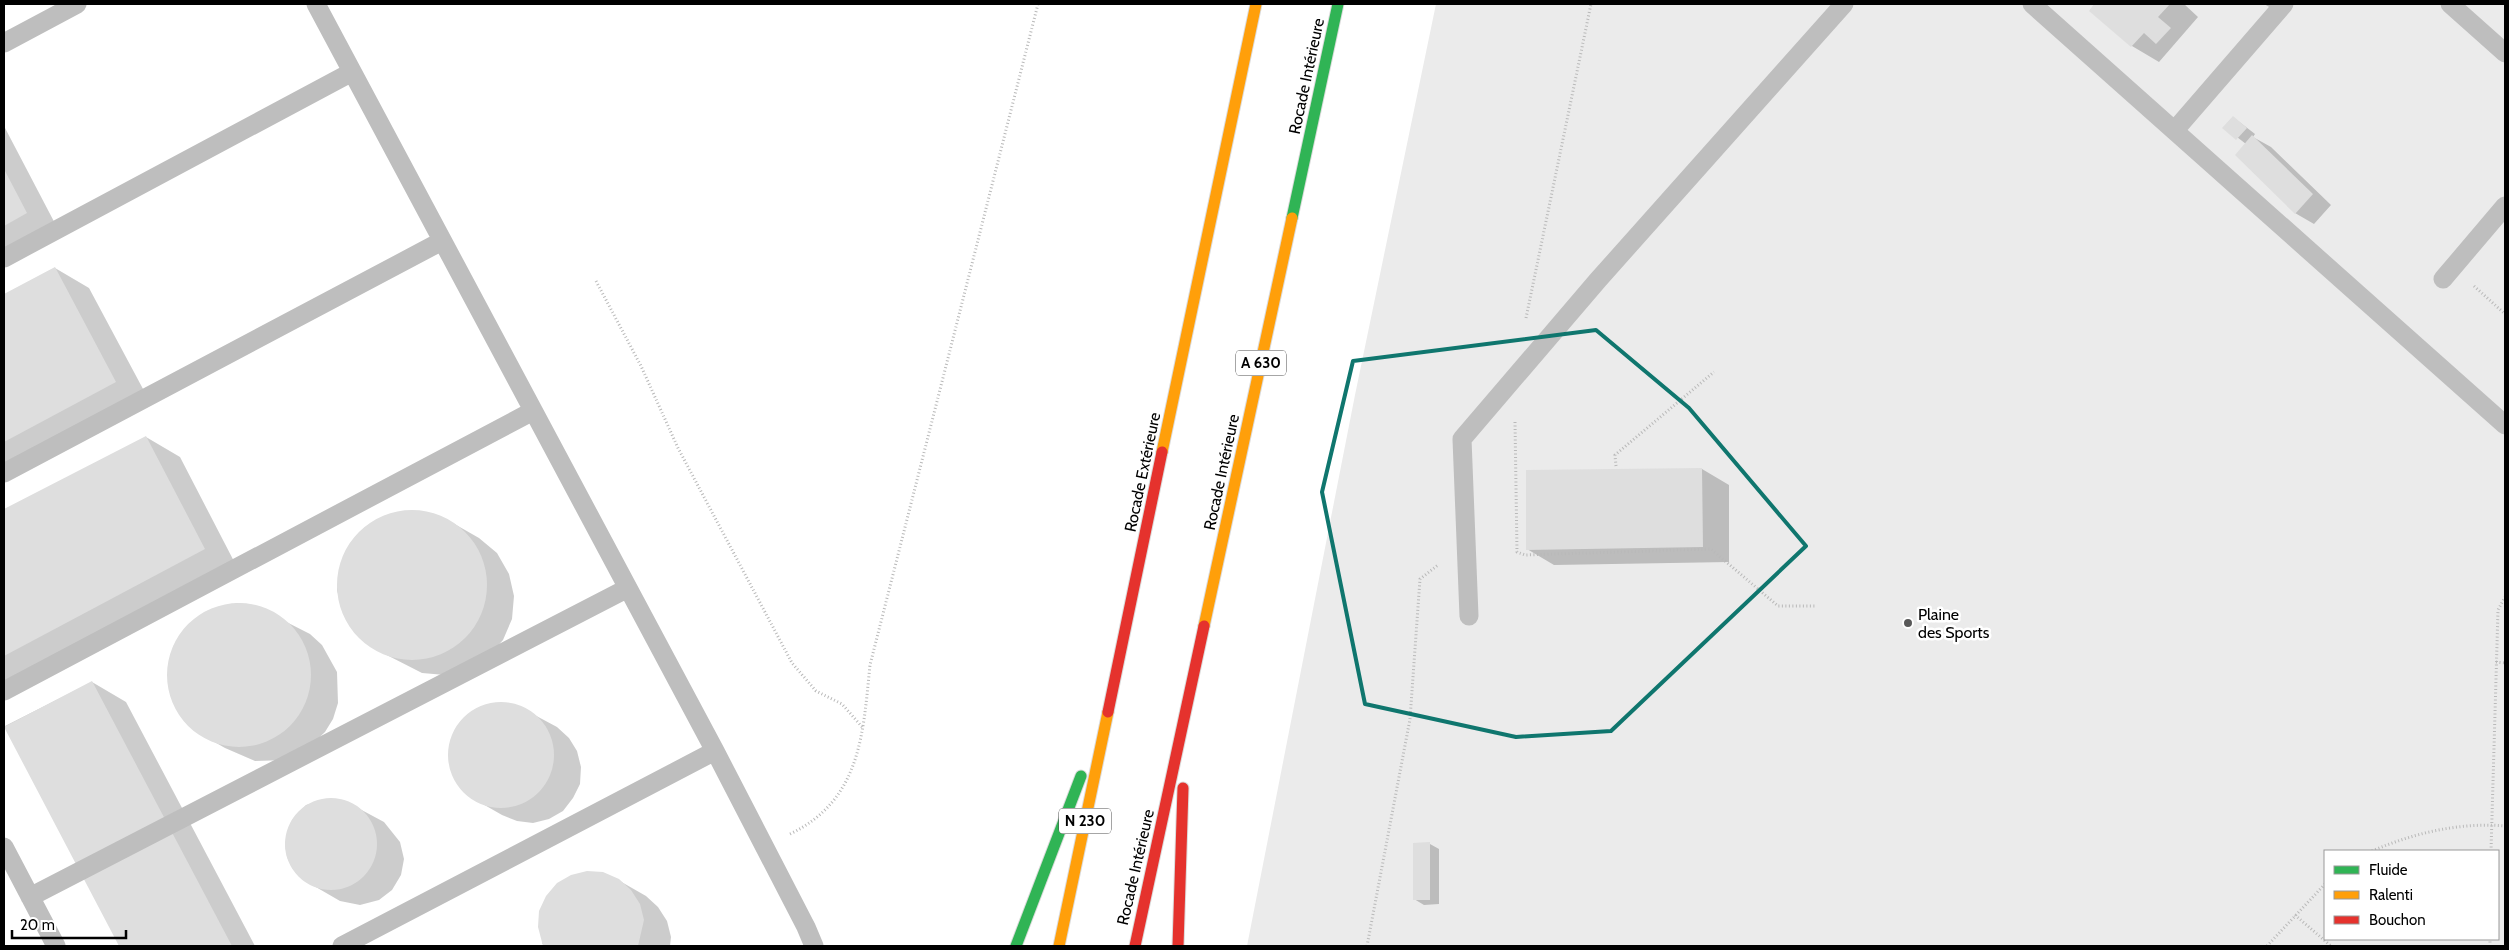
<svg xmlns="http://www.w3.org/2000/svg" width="2509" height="950" viewBox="0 0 2509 950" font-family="Cabin,sans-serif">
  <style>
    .green { fill: #ebebeb; fill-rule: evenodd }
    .shadow { fill: #0003 }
    .building { fill: #dedede }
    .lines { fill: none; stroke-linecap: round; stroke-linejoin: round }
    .fast-casing { stroke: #dbdbdb; stroke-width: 13 }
    .slow-casing { stroke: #dbdbdb; stroke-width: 13 }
    .jam-casing { stroke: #dbdbdb; stroke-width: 13 }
    .path { stroke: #b9b9b9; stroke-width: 3; stroke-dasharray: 1 2.5; stroke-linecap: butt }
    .lane { stroke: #bebebe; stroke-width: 19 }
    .fast { stroke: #30b455; stroke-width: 11 }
    .slow { stroke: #ff9f0a; stroke-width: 11 }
    .jam { stroke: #e5322d; stroke-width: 11 }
    .marked { fill: none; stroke: #0f766e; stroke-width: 4; stroke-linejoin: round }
    .poi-dot { fill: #595959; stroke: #fff; stroke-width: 2 }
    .labels { text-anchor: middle; stroke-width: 5; stroke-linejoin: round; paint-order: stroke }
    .shield { fill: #fff; stroke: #4c4c4c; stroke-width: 1 }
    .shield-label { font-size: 15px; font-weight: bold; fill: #000 }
    .street-label { font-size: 16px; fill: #000; stroke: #fff }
    .poi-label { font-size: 16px; fill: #000; stroke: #fff; text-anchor: start }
  </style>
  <rect width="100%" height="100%" fill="#fff"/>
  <!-- green -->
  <path class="green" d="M 1436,4 L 2505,4 L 2505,946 L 1247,946 L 1355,395 ZM 2325,851 L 2498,851 L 2498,939 L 2325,939 Z"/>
  <!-- shadow -->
  <path class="shadow" d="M 2096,4 L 2184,4 L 2198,17 L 2159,62 L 2132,46 L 2090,10 Z
    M 2264,4 L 2285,4 L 2278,12 Z
    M 2233,117 L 2255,134 L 2253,137 L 2271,147 L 2331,205 L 2314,224 L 2295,213 L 2246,144 L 2224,127 Z
    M 4,126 L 60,233 L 4,263 Z
    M 55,268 L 89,288 L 150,402 L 4,479 L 4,295 Z
    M 146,437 L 180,457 L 238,569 L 4,687 L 4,511 Z
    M 1702,469 L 1729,485 L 1729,562 L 1554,565 L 1527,549 Z
    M 406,511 L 429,513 L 451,522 L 479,538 L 497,553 L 509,574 L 514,596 L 512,619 L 503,640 L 487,658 L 445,675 L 422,673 L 373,648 L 355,632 L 343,613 L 337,590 L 340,567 L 349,546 L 364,528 L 384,516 Z
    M 237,603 L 253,605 L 310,634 L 322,645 L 337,672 L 338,703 L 333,719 L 325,732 L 302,754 L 287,760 L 255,761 L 225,748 L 197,732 L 176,708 L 170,693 L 168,677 L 169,661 L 174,645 L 194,620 L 207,611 Z
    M 92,682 L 126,702 L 255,946 L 120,946 L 5,726 Z
    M 498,703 L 514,704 L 557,727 L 569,738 L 577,751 L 581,767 L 580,784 L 573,798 L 563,811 L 549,819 L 533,823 L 517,821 L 502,815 L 474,799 L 461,788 L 453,774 L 450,758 L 451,742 L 457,727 L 468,715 L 482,707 Z
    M 328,799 L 343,800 L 384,822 L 400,842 L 404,859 L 401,875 L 392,890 L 379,900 L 360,905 L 340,901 L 302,879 L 293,869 L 287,857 L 285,844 L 292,820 L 306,805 Z
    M 1430,844 L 1439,849 L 1439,904 L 1424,905 L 1414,899 Z
    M 618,880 L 646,896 L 658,907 L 667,921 L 671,937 L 670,946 L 544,946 L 542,943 Z"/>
  <!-- building -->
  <path class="building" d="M 2094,4 L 2170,4 L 2158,17 L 2171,28 L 2156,44 L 2144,33 L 2131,47 L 2089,11 Z
    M 2233,116 L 2247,128 L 2236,140 L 2222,128 Z
    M 2252,135 L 2313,194 L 2295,214 L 2235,155 Z
    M 4,169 L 27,213 L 4,226 Z
    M 55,267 L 116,382 L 4,442 L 4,294 Z
    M 146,436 L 205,549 L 4,656 L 4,509 Z
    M 1702,468 L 1703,547 L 1526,550 L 1526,470 Z
    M337 585a75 75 0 1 1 150 0a75 75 0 1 1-150 0Z
    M167 675a72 72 0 1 1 144 0a72 72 0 1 1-144 0Z
    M 92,681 L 232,946 L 119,946 L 4,727 Z
    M448 755a53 53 0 1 1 106 0a53 53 0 1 1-106 0Z
    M285 844a46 46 0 1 1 92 0a46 46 0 1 1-92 0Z
    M 1430,842 L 1430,900 L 1413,900 L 1413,843 Z
    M 587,871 L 603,872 L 619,879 L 631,890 L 640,904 L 644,920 L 638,946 L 543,946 L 538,927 L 539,911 L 546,896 L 557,883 L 571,875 Z"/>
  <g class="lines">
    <defs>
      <path id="fast" d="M 1292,218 L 1338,4
        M 1016,946 L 1081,776"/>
      <path id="slow" d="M 1162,452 L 1256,4
        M 1204,626 L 1292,218
        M 1059,946 L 1108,712"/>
      <path id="jam" d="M 1108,712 L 1162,452
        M 1135,946 L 1204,626
        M 1178,946 L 1183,788"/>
    </defs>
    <!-- fast casing -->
    <use href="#fast" class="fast-casing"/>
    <!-- slow casing -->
    <use href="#slow" class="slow-casing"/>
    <!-- jam casing -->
    <use href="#jam" class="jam-casing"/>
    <!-- path -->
    <path class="path" d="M 596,281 L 641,366 L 678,448 L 792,663 L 816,691 L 842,704 L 863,728
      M 2474,286 L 2505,314
      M 1526,318 L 1591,4
      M 1515,422 L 1517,552 L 1525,555 L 1711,549 L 1778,606 L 1815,606
      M 1616,466 L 1615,455 L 1714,372
      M 2496,662 L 2505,663
      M 790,834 C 861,800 863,734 870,665 L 1038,4
      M 2372,851 C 2414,833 2460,822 2505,826
      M 2491,851 L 2498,610 L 2505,597
      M 2295,915 L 2331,946
      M 1367,946 L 1410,719 L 1420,579 L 1438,565
      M 2267,946 L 2325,884
      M 2490,946 L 2490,939"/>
    <!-- lane -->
    <path class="lane" d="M 316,4 L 715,751 L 806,927 L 814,946
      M 2032,4 L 2505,425
      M 2450,4 L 2505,53
      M 4,43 L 77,4
      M 2175,130 L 2284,4
      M 4,258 L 352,72
      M 2443,279 L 2505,206
      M 4,473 L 442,241
      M 1469,616 L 1462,439 L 1598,280 L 1844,4
      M 4,691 L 533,411
      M 4,847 L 56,946
      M 30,897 L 628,588
      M 342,946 L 715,751"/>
    <!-- fast -->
    <use href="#fast" class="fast"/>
    <!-- slow -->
    <use href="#slow" class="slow"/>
    <!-- jam -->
    <use href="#jam" class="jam"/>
  </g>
  <!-- marked area -->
  <path class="marked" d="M 1596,330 L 1689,408 L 1806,546 L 1611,731 L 1516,737 L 1365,704 L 1322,492 L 1353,361 Z"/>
  <!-- markers -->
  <circle class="poi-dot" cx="1908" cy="623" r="5"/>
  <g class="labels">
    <!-- shield labels -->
    <g class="shield">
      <rect x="1236" y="350.5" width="50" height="25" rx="4"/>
      <rect x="1059" y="808.5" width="52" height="25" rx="4"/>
    </g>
    <g class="shield-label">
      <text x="1261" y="368">A 630</text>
      <text x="1085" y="826">N 230</text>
    </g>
    <!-- street labels -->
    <g class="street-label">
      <text transform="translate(1306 76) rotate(-78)" y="6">Rocade Intérieure</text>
      <text transform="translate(1142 472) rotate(-78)" y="6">Rocade Extérieure</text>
      <text transform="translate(1221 472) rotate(-78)" y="6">Rocade Intérieure</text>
      <text transform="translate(1135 867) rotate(-77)" y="6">Rocade Intérieure</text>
    </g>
    <!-- poi labels -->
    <g class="poi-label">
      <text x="1918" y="620">Plaine<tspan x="1918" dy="18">des Sports</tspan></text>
    </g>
  </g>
  <!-- border -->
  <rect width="2509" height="950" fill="none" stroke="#000000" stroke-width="10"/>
  <!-- legend -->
  <rect x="2324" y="850" width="175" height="90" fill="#ffffff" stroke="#999999"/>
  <rect x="2334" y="866" width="25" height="8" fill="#30b455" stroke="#999999"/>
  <text x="2369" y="875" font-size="15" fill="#000000">Fluide</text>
  <rect x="2334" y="891" width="25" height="8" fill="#ff9f0a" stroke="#999999"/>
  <text x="2369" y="900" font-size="15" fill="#000000">Ralenti</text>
  <rect x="2334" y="916" width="25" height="8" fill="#e5322d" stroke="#999999"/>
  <text x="2369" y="925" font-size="15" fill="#000000">Bouchon</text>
  <!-- scale -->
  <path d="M12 930v8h114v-8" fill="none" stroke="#000000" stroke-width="2.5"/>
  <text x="20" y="930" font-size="15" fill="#000000" stroke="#ffffff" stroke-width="4" paint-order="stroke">20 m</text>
</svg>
